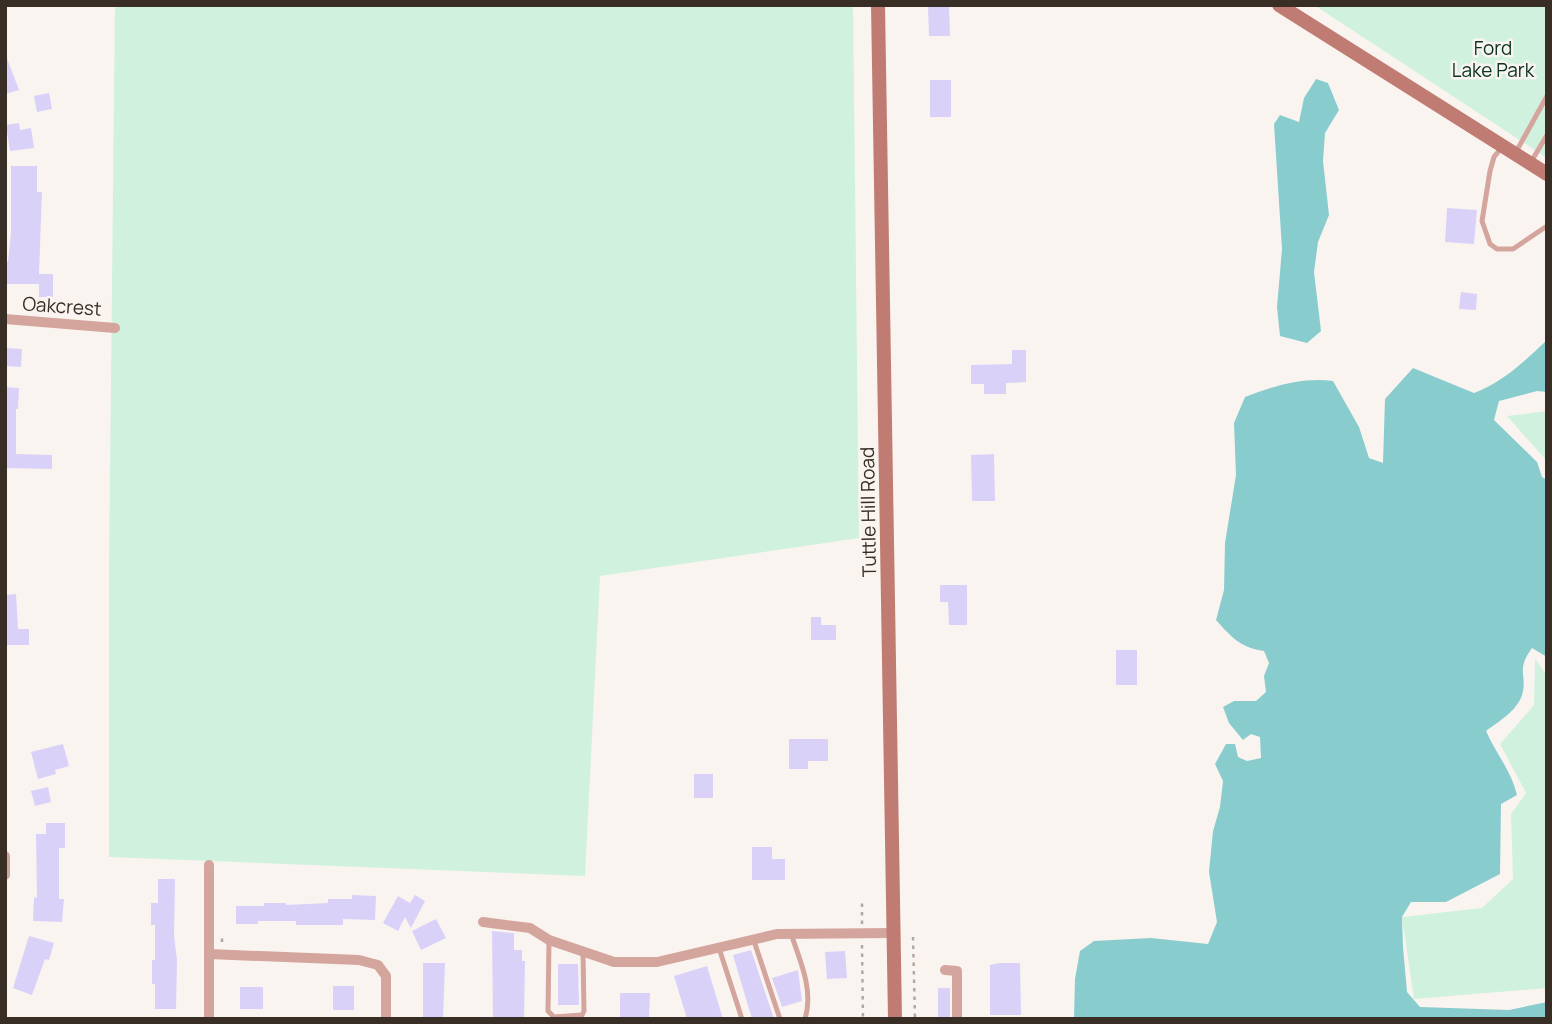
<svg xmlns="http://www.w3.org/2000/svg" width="1552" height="1024" viewBox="0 0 1552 1024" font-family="Manrope,sans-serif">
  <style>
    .green { fill: #d1f1df }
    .water { fill: #89ccce }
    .building { fill: #dad1f8 }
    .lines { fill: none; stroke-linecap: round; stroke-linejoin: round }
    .path { stroke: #b0a8a2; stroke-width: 2.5; stroke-dasharray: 3.5 5; stroke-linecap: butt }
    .lane { stroke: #d4a59d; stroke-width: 5 }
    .street { stroke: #d4a59d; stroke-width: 10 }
    .secondary { stroke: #c07c72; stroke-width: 14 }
    .labels { text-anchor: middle; stroke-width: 5; stroke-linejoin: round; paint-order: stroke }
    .park-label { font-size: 19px; fill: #073320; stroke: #faf4f0 }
    .street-label { font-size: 19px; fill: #392e25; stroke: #faf4f0 }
  </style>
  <rect width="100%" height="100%" fill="#faf4f0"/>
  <!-- green -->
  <path class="green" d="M 115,5 L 853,5 L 859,538 L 600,576 L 585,876 L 109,857 L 109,567 Z
    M 1314,5 L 1547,5 L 1547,158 Z
    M 1547,411 L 1547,461 L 1507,416 Z
    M 1535,659 L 1547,675 L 1547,988 L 1414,999 L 1402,917 L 1482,908 L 1513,879 L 1511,814 L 1526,793 L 1500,744 L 1534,705 Z"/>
  <!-- water -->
  <path class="water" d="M 1316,79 L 1328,83 L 1339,110 L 1325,133 L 1323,161 L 1329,215 L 1318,242 L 1314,272 L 1321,331 L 1307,343 L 1280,336 L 1277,307 L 1282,249 L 1274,124 L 1280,115 L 1299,122 L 1304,98 Z
    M 1547,340 L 1547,392 L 1537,391 L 1499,401 L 1494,420 L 1537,462 L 1542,477 L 1547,480 L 1547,657 L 1532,648 C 1515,671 1528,675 1522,695 C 1517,711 1498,722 1486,731 C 1496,754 1511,770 1517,795 L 1501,804 L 1500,874 L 1446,902 L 1411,902 L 1402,917 L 1403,947 L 1407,992 L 1420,1007 L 1509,1010 L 1547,1002 L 1547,1019 L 1074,1019 L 1075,979 L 1080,951 L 1094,941 L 1151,938 L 1208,944 L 1217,922 L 1209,872 L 1213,831 L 1220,807 L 1223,781 L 1215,764 L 1226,744 L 1235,744 L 1238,757 L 1247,761 L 1261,758 L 1260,737 L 1251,734 L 1243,740 L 1229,723 L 1223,707 L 1234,701 L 1256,701 L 1266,692 L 1264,676 L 1269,663 L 1264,651 C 1241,648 1231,637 1216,620 L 1224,590 L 1225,543 L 1236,475 L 1234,423 L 1245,397 C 1273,386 1303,377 1333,381 L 1359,427 L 1369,458 L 1383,463 L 1385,399 L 1413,368 L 1474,393 C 1503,382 1525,361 1547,340 Z"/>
  <!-- building -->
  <path class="building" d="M 928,5 L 949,5 L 950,36 L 929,36 Z
    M 5,53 L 19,90 L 5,94 Z
    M 930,80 L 951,80 L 951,117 L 930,117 Z
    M 49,93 L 52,109 L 37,112 L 34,96 Z
    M 19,123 L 20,130 L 31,128 L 34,148 L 10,151 L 6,125 Z
    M 11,166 L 37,166 L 37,192 L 42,192 L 39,274 L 53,274 L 53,297 L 39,297 L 39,284 L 6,284 L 6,262 L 8,262 L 11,232 Z
    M 1447,208 L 1477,210 L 1474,244 L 1445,242 Z
    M 1461,292 L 1477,294 L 1476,310 L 1459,309 Z
    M 5,348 L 22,349 L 21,367 L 5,366 Z
    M 1012,350 L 1026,350 L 1026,382 L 1006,383 L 1006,394 L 984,394 L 984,384 L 971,384 L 971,365 L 1012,364 Z
    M 5,387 L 19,388 L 18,409 L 16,409 L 16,454 L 52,455 L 52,469 L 5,468 Z
    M 994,454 L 995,501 L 972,501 L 971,455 Z
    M 940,585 L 967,585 L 967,625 L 949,625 L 948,602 L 940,602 Z
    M 16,594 L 18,629 L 29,629 L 29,645 L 5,645 L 5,595 Z
    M 811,617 L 821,617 L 821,625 L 836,625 L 836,640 L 811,640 Z
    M 1116,650 L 1137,650 L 1137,685 L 1116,685 Z
    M 789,739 L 828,739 L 828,761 L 808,761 L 808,769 L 789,769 Z
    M 63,744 L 69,766 L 55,770 L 56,774 L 38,779 L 31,752 Z
    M 694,774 L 713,774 L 713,798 L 694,798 Z
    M 48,787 L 51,802 L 35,806 L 31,791 Z
    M 46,823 L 65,823 L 65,848 L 59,848 L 59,899 L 64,899 L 62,922 L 33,921 L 34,897 L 37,898 L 36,834 L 46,834 Z
    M 752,847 L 772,847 L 772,859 L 785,859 L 785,880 L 752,880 Z
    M 158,879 L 175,879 L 174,935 L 177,960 L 176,1009 L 155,1009 L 155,984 L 152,984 L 152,960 L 155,960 L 155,925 L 151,925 L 151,903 L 158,903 Z
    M 352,895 L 376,896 L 375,920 L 343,919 L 343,925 L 296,925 L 296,921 L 258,921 L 258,924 L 236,924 L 236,906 L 264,906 L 264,903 L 286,903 L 286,905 L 328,903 L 328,899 L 352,899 Z
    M 415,895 L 425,901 L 411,928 L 405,917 L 398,931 L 383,923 L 398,896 L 410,903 Z
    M 436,919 L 446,938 L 421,950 L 412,931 Z
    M 492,931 L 514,933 L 514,950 L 522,950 L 522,961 L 525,961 L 524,1019 L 493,1019 Z
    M 29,936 L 54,943 L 49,960 L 45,959 L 32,995 L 13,988 Z
    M 751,950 L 774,1019 L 752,1019 L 733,955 Z
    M 845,951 L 847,978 L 827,979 L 825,952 Z
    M 423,963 L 445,963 L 443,1019 L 423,1019 Z
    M 999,963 L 1020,963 L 1021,1015 L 990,1015 L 990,965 Z
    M 558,964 L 578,964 L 579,1005 L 558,1005 Z
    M 707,966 L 723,1019 L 687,1019 L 674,976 Z
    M 798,970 L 802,1001 L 782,1007 L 772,978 Z
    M 333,986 L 354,986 L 354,1010 L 333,1010 Z
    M 240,987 L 263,987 L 263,1009 L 240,1009 Z
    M 938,988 L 950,988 L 950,1019 L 938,1019 Z
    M 620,993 L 650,993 L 649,1019 L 620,1019 Z"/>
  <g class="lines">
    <!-- path -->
    <path class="path" d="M 862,924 L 862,899
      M 913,937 L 915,1019
      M 222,942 L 222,935
      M 862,945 L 863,1019"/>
    <!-- lane -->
    <path class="lane" d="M 1502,147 L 1494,157 L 1490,171 L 1482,221 L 1490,244 L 1497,249 L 1513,249 L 1547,226
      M 1516,152 L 1547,96
      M 1531,162 L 1547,135
      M 791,934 C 800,960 814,991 805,1019
      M 753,938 L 780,1019
      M 549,940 L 548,1011 L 554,1017 L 582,1015 L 584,1011 L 583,953
      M 719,948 L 742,1019"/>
    <!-- street -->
    <path class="street" d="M 5,319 L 115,328
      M 5,856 L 5,875
      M 209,865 L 209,1019
      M 483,922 L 530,928 L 549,940 L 614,962 L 657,962 L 777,934 L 893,933
      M 209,954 L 359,960 L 378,965 L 386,976 L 386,1019
      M 945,970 L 957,971 L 957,1019"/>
    <!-- secondary -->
    <path class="secondary" d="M 878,5 L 895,1019
      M 1279,5 L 1547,174"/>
  </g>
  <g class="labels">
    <!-- park labels -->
    <g class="park-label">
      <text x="1493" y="55">Ford<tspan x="1493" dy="22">Lake Park</tspan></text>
    </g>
    <!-- street labels -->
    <g class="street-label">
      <text transform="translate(62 306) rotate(4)" y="7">Oakcrest</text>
      <text transform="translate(868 512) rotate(-91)" y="7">Tuttle Hill Road</text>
    </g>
  </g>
  <!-- border -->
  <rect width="1552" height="1024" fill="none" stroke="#392e25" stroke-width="14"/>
</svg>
